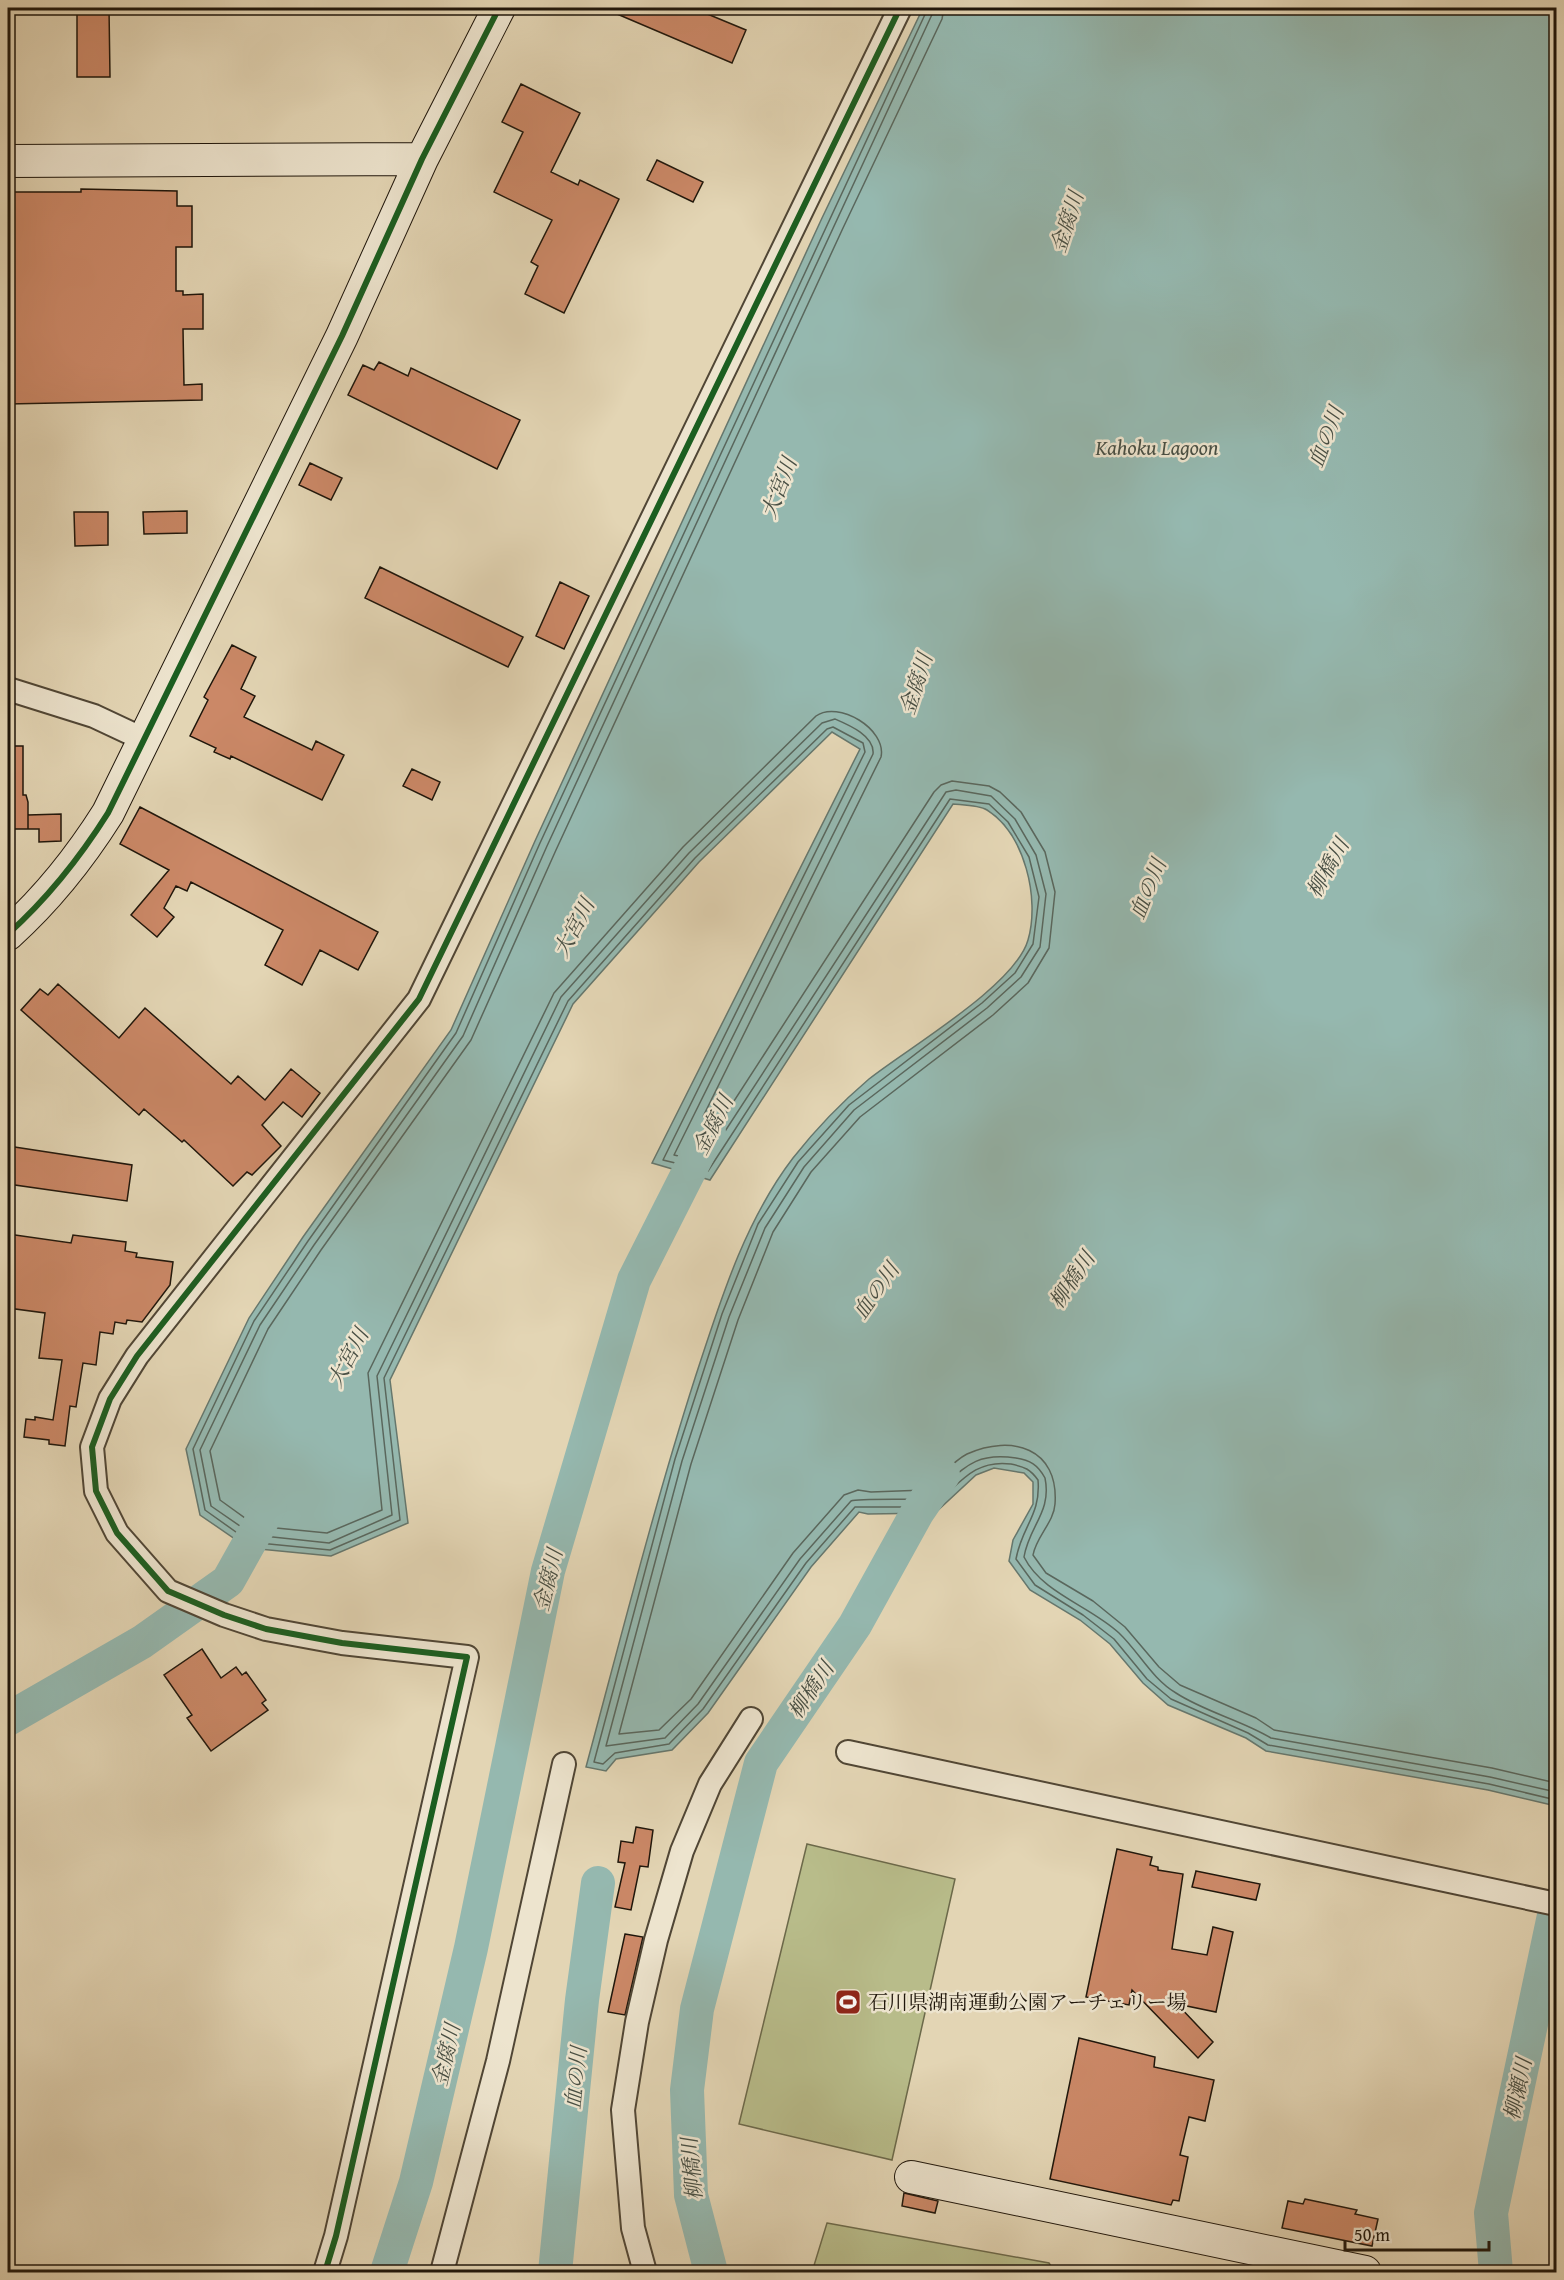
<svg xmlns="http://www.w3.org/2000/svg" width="1564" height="2280" viewBox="0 0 1564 2280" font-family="'Gentium Book Plus','Noto Serif JP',serif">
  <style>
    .green { fill: #b8bc8a; stroke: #6c694a; stroke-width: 1.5 }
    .water { fill: #95b8af; stroke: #66776d; stroke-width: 1.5 }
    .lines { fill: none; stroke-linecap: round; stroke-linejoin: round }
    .shore { stroke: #5a675d; stroke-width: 1.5 }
    .river { stroke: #95b8af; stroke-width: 34 }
    .building { fill: #cb8867; stroke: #1f160b; stroke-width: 1.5 }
    .street-casing { stroke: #504635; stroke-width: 26 }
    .secondary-casing { stroke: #1f160b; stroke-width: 34 }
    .street { stroke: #ede4ce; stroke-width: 22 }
    .secondary { stroke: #ede4ce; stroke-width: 32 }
    .cycleway-casing { stroke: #ede4ce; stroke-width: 10 }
    .cycleway { stroke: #1b5e20; stroke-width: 6 }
    .labels { text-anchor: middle; stroke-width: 5; stroke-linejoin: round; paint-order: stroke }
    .poi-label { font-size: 20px; fill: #1f160b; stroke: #ede4ce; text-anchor: start }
    .water-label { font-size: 21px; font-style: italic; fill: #484f44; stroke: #ede4ce }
  </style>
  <rect width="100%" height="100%" fill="#e3d5b4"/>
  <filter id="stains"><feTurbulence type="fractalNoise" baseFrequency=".00333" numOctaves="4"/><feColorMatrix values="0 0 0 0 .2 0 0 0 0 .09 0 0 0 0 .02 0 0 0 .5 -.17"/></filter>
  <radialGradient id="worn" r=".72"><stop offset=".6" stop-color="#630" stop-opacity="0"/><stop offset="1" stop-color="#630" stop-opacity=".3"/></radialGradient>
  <!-- green -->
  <path class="green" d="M 807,1844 L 955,1879 L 892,2160 L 739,2124 Z
    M 827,2223 L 1049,2263 L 1055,2272 L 812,2272 Z"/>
  <!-- water -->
  <path class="water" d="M 923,8 L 1556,8 L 1556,1806 L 1488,1790 L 1266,1751 L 1246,1738 L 1168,1705 L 1143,1683 L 1110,1644 L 1080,1620 L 1030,1590 L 1009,1561 L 1013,1540 L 1033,1504 L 1033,1482 L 1024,1473 L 994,1468 L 976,1475 L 935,1513 L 868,1514 L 859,1512 L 811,1567 L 708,1713 L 672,1750 L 616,1759 L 606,1771 L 586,1767 C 621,1637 654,1506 695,1378 C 720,1302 744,1222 793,1158 C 815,1130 842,1102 869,1079 C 908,1048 1015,986 1028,940 C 1040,899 1025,834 987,810 C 979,805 963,805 953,804 L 710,1180 L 652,1163 L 860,749 L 832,732 L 699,862 L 573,1004 L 390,1380 L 408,1523 L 331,1556 L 248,1548 L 200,1515 L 186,1449 L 249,1318 L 303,1237 L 451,1030 L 535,841 L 822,218 Z"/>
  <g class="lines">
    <!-- shore -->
    <path class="shore" d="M 928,8 L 540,843 L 456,1033 L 308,1241 L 254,1321 L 193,1449 L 205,1510 L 250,1542 L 330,1550 L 400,1520 L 384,1378 L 568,1001 L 695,858 L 827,729 L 833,727 L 863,743 L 865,752 L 663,1160 L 708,1171 L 950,799 L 989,804 L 1008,822 L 1029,857 L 1039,897 L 1033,944 L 1015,973 L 982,1003 L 849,1105 L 798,1162 L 758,1224 L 722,1314 L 675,1459 L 594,1762 L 603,1764 L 615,1753 L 669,1744 L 703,1709 L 806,1563 L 855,1507 L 932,1507 C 959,1485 973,1459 1011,1464 C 1025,1467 1030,1469 1038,1480 C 1041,1515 1022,1526 1016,1559 L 1035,1585 L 1083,1615 L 1114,1639 L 1147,1679 L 1171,1699 L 1248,1733 L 1268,1745 L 1489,1784 L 1556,1800
      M 935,8 L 547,846 L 463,1036 L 314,1245 L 260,1325 L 200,1450 L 211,1506 L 253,1535 L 329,1543 L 392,1515 L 377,1376 L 561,997 L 689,853 L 822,723 L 835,719 C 849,725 875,736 873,754 L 674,1155 L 705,1162 L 946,792 L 956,790 L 991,796 L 1015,819 L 1036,855 L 1046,894 L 1040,947 L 1021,977 L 987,1008 L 854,1110 L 804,1167 L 765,1228 L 729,1317 L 682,1461 L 606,1746 L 665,1738 L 698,1704 L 800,1559 L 851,1501 C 858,1498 915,1500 929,1499 C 962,1473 969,1451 1016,1458 C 1030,1460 1038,1465 1045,1478 C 1052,1512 1029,1526 1024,1557 C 1042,1593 1090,1606 1119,1633 C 1139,1652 1152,1679 1176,1693 C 1205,1712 1241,1720 1271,1738 L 1490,1777 L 1556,1792
      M 944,8 L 942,19 L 843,228 L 556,850 L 471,1040 L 321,1250 L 268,1329 L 210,1451 L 220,1500 L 256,1526 L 327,1533 L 382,1510 L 368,1373 L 554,993 L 683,847 L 816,716 C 838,700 887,729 881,757 L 687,1149 L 701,1152 L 934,792 L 941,785 L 952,781 L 989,786 L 1000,792 L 1021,812 L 1045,852 L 1055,892 L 1049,948 L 1028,983 L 993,1015 L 860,1117 L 811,1172 L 773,1232 L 738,1320 L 691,1464 L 619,1734 L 659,1730 L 691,1699 L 793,1553 L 844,1495 L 858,1490 L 871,1492 L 925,1490 C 939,1480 951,1462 967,1454 C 1012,1434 1059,1448 1055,1504 C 1054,1522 1036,1537 1033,1555 L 1046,1573 L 1093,1601 L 1125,1627 L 1159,1667 L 1180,1685 L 1256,1718 L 1274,1730 L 1492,1768 L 1556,1783"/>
    <!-- river -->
    <path class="river" d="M 8,1719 L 142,1642 L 228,1581 L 270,1506
      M 387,2272 L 416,2182 L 471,1948 L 548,1571 L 634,1280 L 709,1132
      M 555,2272 L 582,2000 L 598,1883
      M 711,2272 L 691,2195 L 687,2090 L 697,2009 L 761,1763 L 855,1625 L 917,1513 L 943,1475
      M 1496,2272 L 1491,2213 L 1556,1906"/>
  </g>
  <!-- building -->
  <path class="building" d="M 77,8 L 109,8 L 110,77 L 77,77 Z
    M 603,8 L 693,8 L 746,30 L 732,63 Z
    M 521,84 L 580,113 L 551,172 L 578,185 L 580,180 L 619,199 L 564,313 L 525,294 L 538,266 L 531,262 L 552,220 L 494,192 L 523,132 L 502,122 Z
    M 657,160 L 703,182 L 693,202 L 647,180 Z
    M 81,189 L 177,191 L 177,206 L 192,206 L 192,247 L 176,247 L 176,291 L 183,291 L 183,295 L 203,294 L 203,329 L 183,329 L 184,385 L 202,384 L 202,400 L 8,404 L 8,192 L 81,192 Z
    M 379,362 L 408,376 L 411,368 L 520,420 L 497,469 L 348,395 L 363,365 L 374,370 Z
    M 310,463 L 342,478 L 331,500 L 299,485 Z
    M 187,511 L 187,533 L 144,534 L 143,512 Z
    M 74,512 L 108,512 L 108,545 L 75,546 Z
    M 380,567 L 523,637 L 508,667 L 365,598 Z
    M 560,582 L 589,596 L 564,649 L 536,636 Z
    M 232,645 L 256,657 L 241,689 L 255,696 L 244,717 L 312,750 L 316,741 L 344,755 L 322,800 L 231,756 L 230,759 L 214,752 L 216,748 L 190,736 L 208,700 L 204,697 Z
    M 8,746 L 23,746 L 23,795 L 26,795 L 28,802 L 28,829 L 8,829 Z
    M 412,769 L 440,782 L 432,800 L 403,786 Z
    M 140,807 L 378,932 L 358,970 L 320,950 L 302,985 L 265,965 L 283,930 L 191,882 L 187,891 L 176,886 L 164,908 L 174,917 L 157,937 L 131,915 L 169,870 L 120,844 Z
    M 61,814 L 61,841 L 39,842 L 39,829 L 28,829 L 28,815 Z
    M 58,984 L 119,1038 L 145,1008 L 231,1084 L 238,1076 L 265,1100 L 291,1069 L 320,1093 L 302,1117 L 283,1102 L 262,1125 L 281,1146 L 252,1175 L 247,1172 L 233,1186 L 184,1140 L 182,1142 L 144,1109 L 139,1115 L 21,1010 L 40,989 L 48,995 Z
    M 8,1146 L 132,1165 L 127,1201 L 8,1184 Z
    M 8,1234 L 71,1243 L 73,1235 L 126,1242 L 125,1251 L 137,1253 L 136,1257 L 173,1262 L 170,1285 L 142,1322 L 127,1320 L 126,1324 L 115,1322 L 113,1334 L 100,1332 L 96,1365 L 83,1363 L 76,1407 L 70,1406 L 65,1446 L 49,1444 L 49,1440 L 24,1437 L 26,1419 L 35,1420 L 35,1417 L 53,1420 L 62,1360 L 39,1358 L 45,1313 L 8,1308 Z
    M 202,1649 L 221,1678 L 236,1667 L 242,1675 L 246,1672 L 266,1700 L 262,1703 L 268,1710 L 211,1751 L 187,1718 L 192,1715 L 164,1675 Z
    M 636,1827 L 653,1830 L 648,1867 L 640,1866 L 631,1910 L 615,1907 L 625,1863 L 618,1862 L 621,1841 L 633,1843 Z
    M 1117,1849 L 1152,1857 L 1150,1865 L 1158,1867 L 1158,1870 L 1183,1874 L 1172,1949 L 1207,1955 L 1213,1927 L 1233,1932 L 1216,2012 L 1177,2004 L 1213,2042 L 1198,2058 L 1132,1990 L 1129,2005 L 1086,1997 Z
    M 1196,1871 L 1260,1884 L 1256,1900 L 1192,1887 Z
    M 625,1934 L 643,1937 L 625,2015 L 608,2012 Z
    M 1079,2038 L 1155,2057 L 1154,2067 L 1214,2080 L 1205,2121 L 1189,2117 L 1180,2155 L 1188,2157 L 1179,2201 L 1173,2200 L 1171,2205 L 1050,2179 Z
    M 904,2193 L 938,2201 L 935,2213 L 902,2206 Z
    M 1305,2199 L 1357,2210 L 1355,2214 L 1378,2219 L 1372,2246 L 1282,2228 L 1288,2201 L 1303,2204 Z"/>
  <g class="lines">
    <defs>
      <path id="street" d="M 8,689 L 94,716 L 143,739
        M 848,1752 L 1556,1904
        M 325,2272 L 336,2236 L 467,1657 L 342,1643 L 266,1629 L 224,1615 L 168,1591 L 117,1533 L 96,1491 L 92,1447 L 110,1399 L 137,1356 L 419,999 L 900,8
        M 442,2272 L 498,2061 L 564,1764
        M 645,2272 L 633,2228 L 623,2110 L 637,2022 L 656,1940 L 682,1851 L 710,1784 L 751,1719"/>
      <path id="secondary" d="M 8,161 L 422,159
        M 8,934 C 48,898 79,859 108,813 L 342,336 L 422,159 L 499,8
        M 911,2177 L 1365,2272"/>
    </defs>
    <!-- street casing -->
    <use href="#street" class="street-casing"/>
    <!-- secondary casing -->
    <use href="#secondary" class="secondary-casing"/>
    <!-- street -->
    <use href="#street" class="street"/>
    <!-- secondary -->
    <use href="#secondary" class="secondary"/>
    <defs>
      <path id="cycleway" d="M 8,934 C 48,898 79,859 108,813 L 342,336 L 422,159 L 499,8
        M 325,2272 L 336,2236 L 467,1657 L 342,1643 L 266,1629 L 224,1615 L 168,1591 L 117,1533 L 96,1491 L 92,1447 L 110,1399 L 137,1356 L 419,999 L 900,8"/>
    </defs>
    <!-- cycleway casing -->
    <use href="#cycleway" class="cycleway-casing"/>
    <!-- cycleway -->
    <use href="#cycleway" class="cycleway"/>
  </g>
  <!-- icons -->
  <defs>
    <symbol id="stadium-square" viewBox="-11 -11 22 22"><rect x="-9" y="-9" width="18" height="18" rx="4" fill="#8f2418" stroke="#ede4ce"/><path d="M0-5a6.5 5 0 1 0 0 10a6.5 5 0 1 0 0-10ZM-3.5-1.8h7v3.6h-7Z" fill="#fff"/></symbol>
  </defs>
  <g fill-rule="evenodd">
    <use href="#stadium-square" x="833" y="1987" width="30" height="30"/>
  </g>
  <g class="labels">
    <!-- poi labels -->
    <g class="poi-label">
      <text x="868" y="2009">石川県湖南運動公園アーチェリー場</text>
    </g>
    <!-- water labels -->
    <g class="water-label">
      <text transform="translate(1067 222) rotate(-72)" y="7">金腐川</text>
      <text transform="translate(1326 437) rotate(-69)" y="7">血の川</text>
      <text x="1157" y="455">Kahoku Lagoon</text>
      <text transform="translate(779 488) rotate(-69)" y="7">大宮川</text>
      <text transform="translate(916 684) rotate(-72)" y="7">金腐川</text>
      <text transform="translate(1328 868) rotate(-61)" y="7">柳橋川</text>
      <text transform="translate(1148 889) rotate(-68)" y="7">血の川</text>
      <text transform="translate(574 928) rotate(-62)" y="7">大宮川</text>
      <text transform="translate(713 1125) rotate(-63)" y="7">金腐川</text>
      <text transform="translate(1072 1280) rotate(-56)" y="7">柳橋川</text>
      <text transform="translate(876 1291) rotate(-55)" y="7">血の川</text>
      <text transform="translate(348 1358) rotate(-62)" y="7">大宮川</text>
      <text transform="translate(548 1580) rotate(-76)" y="7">金腐川</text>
      <text transform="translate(811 1690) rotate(-56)" y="7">柳橋川</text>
      <text transform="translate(446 2055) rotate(-77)" y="7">金腐川</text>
      <text transform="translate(576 2078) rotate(-84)" y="7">血の川</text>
      <text transform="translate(1518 2089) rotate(-78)" y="7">柳瀬川</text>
      <text transform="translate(692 2169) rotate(-95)" y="7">柳橋川</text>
    </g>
  </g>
  <!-- margin -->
  <rect width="1564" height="2280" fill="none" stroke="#e3d5b4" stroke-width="30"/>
  <rect x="9" y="9" width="1546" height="2262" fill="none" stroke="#1f160b" stroke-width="3"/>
  <rect x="15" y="15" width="1534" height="2250" fill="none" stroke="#1f160b" stroke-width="1.5"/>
  <!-- scale -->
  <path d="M1345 2241v9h144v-9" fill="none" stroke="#1f160b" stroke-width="3"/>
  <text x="1354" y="2241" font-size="18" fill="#1f160b" stroke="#ede4ce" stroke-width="4.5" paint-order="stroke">50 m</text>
  <rect width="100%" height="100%" filter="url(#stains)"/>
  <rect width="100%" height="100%" fill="url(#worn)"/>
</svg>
